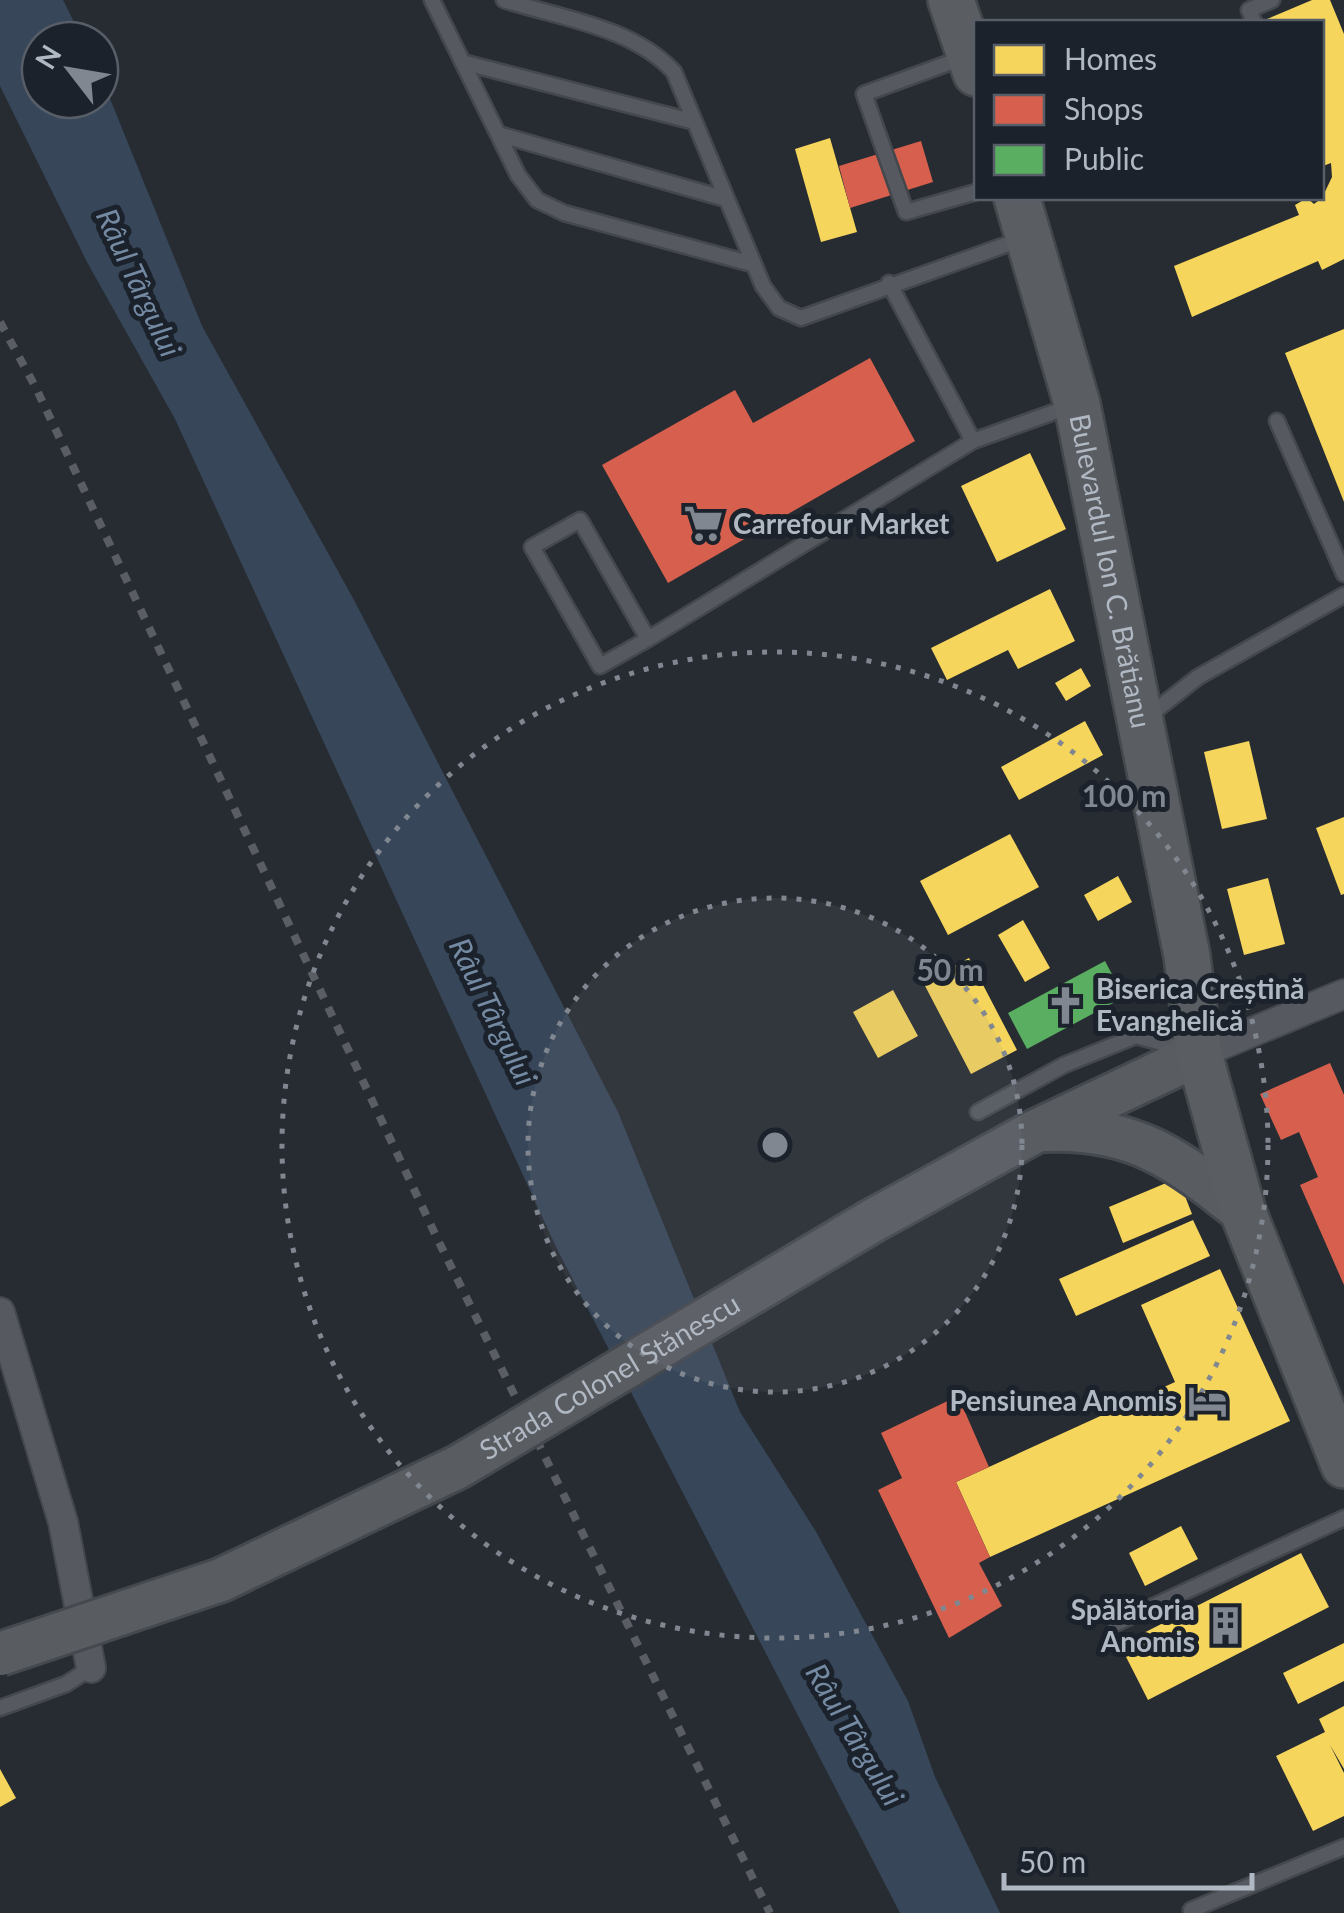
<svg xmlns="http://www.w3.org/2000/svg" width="1344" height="1913" viewBox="0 0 1344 1913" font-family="Lato,sans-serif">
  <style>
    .water { fill: #374759 }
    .homes { fill: #f6d55c }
    .shops { fill: #d6604d }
    .public { fill: #5aae61 }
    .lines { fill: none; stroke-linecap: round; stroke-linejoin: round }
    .service-casing { stroke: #44484c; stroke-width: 19 }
    .minor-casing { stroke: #44484c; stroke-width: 32 }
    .primary-casing { stroke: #44484f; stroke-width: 48 }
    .trunk-casing { stroke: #43484d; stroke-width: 50 }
    .service { stroke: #565a60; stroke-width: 14 }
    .minor { stroke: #565a60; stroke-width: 28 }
    .primary { stroke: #595d61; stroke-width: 42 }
    .trunk { stroke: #5a5d61; stroke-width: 45 }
    .rail { stroke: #5a5e64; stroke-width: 8; stroke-dasharray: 10 10; stroke-linecap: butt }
    .primary-bridge-casing { stroke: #44484f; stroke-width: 48; stroke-linecap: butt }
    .primary-bridge { stroke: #595d61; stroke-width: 42 }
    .ring { fill: none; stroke: #808790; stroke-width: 5; stroke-dasharray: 5 10 }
    .labels { text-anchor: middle; stroke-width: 10; stroke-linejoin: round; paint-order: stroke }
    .poi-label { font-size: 28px; font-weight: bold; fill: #b0b8c3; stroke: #1b222b; text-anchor: start }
    .street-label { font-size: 28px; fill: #b0b8c3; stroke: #1b222b }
    .water-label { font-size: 30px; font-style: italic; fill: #748aa3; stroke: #1b222b }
    .centre { fill: #808790; stroke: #1b222b; stroke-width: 5 }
    .ring-label { font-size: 30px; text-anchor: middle; font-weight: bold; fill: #808790; stroke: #1b222b; stroke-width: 10; stroke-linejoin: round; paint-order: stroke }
  </style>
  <rect width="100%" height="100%" fill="#272c32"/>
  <!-- water -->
  <path class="water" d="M 0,0 L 63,0 L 83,40 L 40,40 L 40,100 L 100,100 L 100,74 L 202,326 L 354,600 L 618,1112 L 740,1412 L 815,1530 L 908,1701 L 935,1777 L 1000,1913 L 900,1913 L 557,1249 L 175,419 L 87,262 L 0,86 Z"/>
  <!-- homes -->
  <path class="homes" d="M 1312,0 L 1330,0 L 1344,34 L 1344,259 L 1322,270 L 1318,261 L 1192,317 L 1174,266 L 1299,215 L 1295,205 L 1307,198 L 1314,204 L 1322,198 L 1332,177 L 1331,163 L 1323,166 L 1322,161 L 1322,22 L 1267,19 Z
    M 830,138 L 857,232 L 821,242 L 795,149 Z
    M 1344,329 L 1344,502 L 1285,353 Z
    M 1030,453 L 1066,529 L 997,562 L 961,486 Z
    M 1050,589 L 1075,641 L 1018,669 L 1008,650 L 947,680 L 931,648 Z
    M 1081,668 L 1091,686 L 1066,701 L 1055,683 Z
    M 1085,721 L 1103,755 L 1019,800 L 1001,767 Z
    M 1249,741 L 1267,819 L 1222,829 L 1204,752 Z
    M 1344,817 L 1344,894 L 1341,895 L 1316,828 Z
    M 1010,834 L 1039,887 L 948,935 L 920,881 Z
    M 1118,876 L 1132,902 L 1098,921 L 1084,895 Z
    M 1268,878 L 1285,944 L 1244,955 L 1227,889 Z
    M 1023,920 L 1050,968 L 1025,982 L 998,935 Z
    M 969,958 L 1017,1050 L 971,1074 L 923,982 Z
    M 893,990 L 918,1036 L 878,1058 L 853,1012 Z
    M 1178,1178 L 1192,1214 L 1123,1243 L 1109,1207 Z
    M 1193,1220 L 1210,1256 L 1076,1316 L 1059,1279 Z
    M 1220,1269 L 1290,1421 L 990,1557 L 956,1482 L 1175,1382 L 1141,1305 Z
    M 1181,1526 L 1198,1559 L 1145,1586 L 1129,1553 Z
    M 1301,1553 L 1329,1607 L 1148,1700 L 1120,1645 Z
    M 1344,1643 L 1344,1681 L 1298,1704 L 1283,1673 Z
    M 1344,1706 L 1344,1769 L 1330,1745 L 1344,1773 L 1344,1816 L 1313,1831 L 1276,1756 L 1325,1732 L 1319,1719 Z
    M 0,1769 L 16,1798 L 0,1807 Z"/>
  <!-- shops -->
  <path class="shops" d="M 921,141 L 933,182 L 850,208 L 839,166 Z
    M 870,358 L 915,441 L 668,583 L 602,465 L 735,390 L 753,423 Z
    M 1330,1063 L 1344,1095 L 1344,1285 L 1300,1185 L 1318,1177 L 1299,1132 L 1281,1140 L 1260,1094 Z
    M 958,1396 L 989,1467 L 956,1482 L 990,1557 L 979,1563 L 1002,1606 L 949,1638 L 878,1490 L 902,1478 L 881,1433 Z"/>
  <!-- public -->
  <path class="public" d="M 1105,961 L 1124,997 L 1027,1049 L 1008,1013 Z"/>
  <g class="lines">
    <defs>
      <path id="service" d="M 432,0 L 518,175 L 537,200 L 564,213 L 752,264
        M 504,0 C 560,18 633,27 674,72 L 763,286 L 779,308 L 801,318 L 1025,238
        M 1254,22 L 1249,10 L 1272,0
        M 965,57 L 864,94 L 906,212 L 976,192
        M 462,62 L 695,122
        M 498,134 L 726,199
        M 889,283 L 973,441
        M 1277,421 L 1344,574
        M 648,639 L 580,520 L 532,547 L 600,666 L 648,639 L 973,441 L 1071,406
        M 1146,718 L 1198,677 L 1344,595
        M 978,1112 L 1064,1065 L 1136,1036 L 1184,1049
        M 1117,1623 L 1344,1518
        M 0,1708 L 66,1684 L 91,1668
        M 1191,1910 L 1344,1847"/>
      <path id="minor" d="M 1199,1054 L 1344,994
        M 0,1312 L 63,1522 L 91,1668"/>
      <path id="primary" d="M 1046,1130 C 1135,1127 1177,1159 1243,1212
        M 872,1221 L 1036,1131 L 1199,1054"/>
      <g id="trunk">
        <path d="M 951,0 L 976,73"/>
        <path id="s1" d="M 1017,198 L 1077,404 L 1187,956 L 1199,1054 L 1243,1212 L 1344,1465"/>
      </g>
    </defs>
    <!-- service casing -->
    <use href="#service" class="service-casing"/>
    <!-- minor casing -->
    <use href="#minor" class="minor-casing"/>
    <!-- primary casing -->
    <use href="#primary" class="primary-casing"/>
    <!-- trunk casing -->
    <use href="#trunk" class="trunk-casing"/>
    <!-- service -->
    <use href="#service" class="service"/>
    <!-- minor -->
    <use href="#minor" class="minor"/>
    <!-- primary -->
    <use href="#primary" class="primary"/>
    <!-- trunk -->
    <use href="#trunk" class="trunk"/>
    <!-- rail -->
    <path class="rail" d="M 0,322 L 36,388 L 437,1238 L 770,1913"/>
    <defs>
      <g id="primary-bridge">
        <path id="s2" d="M 0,1654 L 221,1580 L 458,1467 L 872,1221"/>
      </g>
    </defs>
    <!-- primary-bridge casing -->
    <use href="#primary-bridge" class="primary-bridge-casing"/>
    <!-- primary-bridge -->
    <use href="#primary-bridge" class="primary-bridge"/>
  </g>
  <!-- distance rings -->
  <circle cx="775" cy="1145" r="247" fill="#808790" fill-opacity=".12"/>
  <g class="ring">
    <circle cx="775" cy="1145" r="247"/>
    <circle cx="775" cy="1145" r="493"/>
  </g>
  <!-- icons -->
  <defs>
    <symbol id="supermarket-bare" viewBox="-9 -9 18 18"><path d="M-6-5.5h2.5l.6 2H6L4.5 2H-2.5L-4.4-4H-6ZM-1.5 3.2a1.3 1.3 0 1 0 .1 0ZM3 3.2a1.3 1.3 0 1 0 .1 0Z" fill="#808790" stroke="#1b222b" stroke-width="2.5" paint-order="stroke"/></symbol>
    <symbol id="church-bare" viewBox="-9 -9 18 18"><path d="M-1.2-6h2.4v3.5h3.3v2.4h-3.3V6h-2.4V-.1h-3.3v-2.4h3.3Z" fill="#808790" stroke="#1b222b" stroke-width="2.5" paint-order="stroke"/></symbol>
    <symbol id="hotel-bare" viewBox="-9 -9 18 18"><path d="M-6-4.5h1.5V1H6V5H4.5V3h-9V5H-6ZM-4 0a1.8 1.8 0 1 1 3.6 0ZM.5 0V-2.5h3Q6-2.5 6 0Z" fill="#808790" stroke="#1b222b" stroke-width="2.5" paint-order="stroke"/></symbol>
    <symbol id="building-bare" viewBox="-9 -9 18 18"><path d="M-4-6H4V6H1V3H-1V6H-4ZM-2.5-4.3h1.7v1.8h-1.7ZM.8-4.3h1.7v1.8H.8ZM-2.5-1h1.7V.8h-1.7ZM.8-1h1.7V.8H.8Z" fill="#808790" stroke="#1b222b" stroke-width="2.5" paint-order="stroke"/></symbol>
  </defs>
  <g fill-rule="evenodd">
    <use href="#supermarket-bare" x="676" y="496" width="55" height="55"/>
    <use href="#church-bare" x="1038" y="978" width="55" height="55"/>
    <use href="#hotel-bare" x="1180" y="1374" width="55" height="55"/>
    <use href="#building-bare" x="1198" y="1598" width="55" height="55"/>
  </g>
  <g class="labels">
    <!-- poi labels -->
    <g class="poi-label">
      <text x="733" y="534">Carrefour Market</text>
      <text x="1096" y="999">Biserica Creștină<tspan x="1096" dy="32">Evanghelică</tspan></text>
      <text x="1177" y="1411" text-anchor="end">Pensiunea Anomis</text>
      <text x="1195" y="1620" text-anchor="end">Spălătoria<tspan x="1195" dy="32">Anomis</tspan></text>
    </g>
    <!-- street labels -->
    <g class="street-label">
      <text dy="10" stroke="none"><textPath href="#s1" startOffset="385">Bulevardul Ion C. Brătianu</textPath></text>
      <text dy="10" stroke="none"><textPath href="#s2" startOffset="672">Strada Colonel Stănescu</textPath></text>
    </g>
    <!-- water labels -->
    <g class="water-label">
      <text transform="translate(138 283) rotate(65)" y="10">Râul Târgului</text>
      <text transform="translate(492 1012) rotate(64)" y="10">Râul Târgului</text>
      <text transform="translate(854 1735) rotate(59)" y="10">Râul Târgului</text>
    </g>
  </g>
  <circle cx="775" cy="1145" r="15" class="centre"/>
  <g class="ring-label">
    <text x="1124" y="807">100 m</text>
    <text x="950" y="981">50 m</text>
  </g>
  <!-- legend -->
  <rect x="974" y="20" width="350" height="180" fill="#1b222b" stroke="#575e68" stroke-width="2.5"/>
  <rect x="994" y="45" width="50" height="30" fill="#f6d55c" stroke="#575e68" stroke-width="2.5"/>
  <text x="1064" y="70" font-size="30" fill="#b0b8c3">Homes</text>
  <rect x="994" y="95" width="50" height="30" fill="#d6604d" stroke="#575e68" stroke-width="2.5"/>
  <text x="1064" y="120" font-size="30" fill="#b0b8c3">Shops</text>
  <rect x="994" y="145" width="50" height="30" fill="#5aae61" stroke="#575e68" stroke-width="2.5"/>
  <text x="1064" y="170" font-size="30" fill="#b0b8c3">Public</text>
  <!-- north arrow -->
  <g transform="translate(70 70) rotate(301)"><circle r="48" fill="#1b222b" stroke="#575e68" stroke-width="2.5"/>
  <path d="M0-8L18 38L0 25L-18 38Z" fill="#808790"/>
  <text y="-15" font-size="28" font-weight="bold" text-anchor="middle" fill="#b0b8c3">N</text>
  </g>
  <!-- scale -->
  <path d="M1004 1873v15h248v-15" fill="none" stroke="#b0b8c3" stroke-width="5"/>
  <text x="1019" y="1873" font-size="30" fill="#b0b8c3" stroke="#1b222b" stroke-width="8" paint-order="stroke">50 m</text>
</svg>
